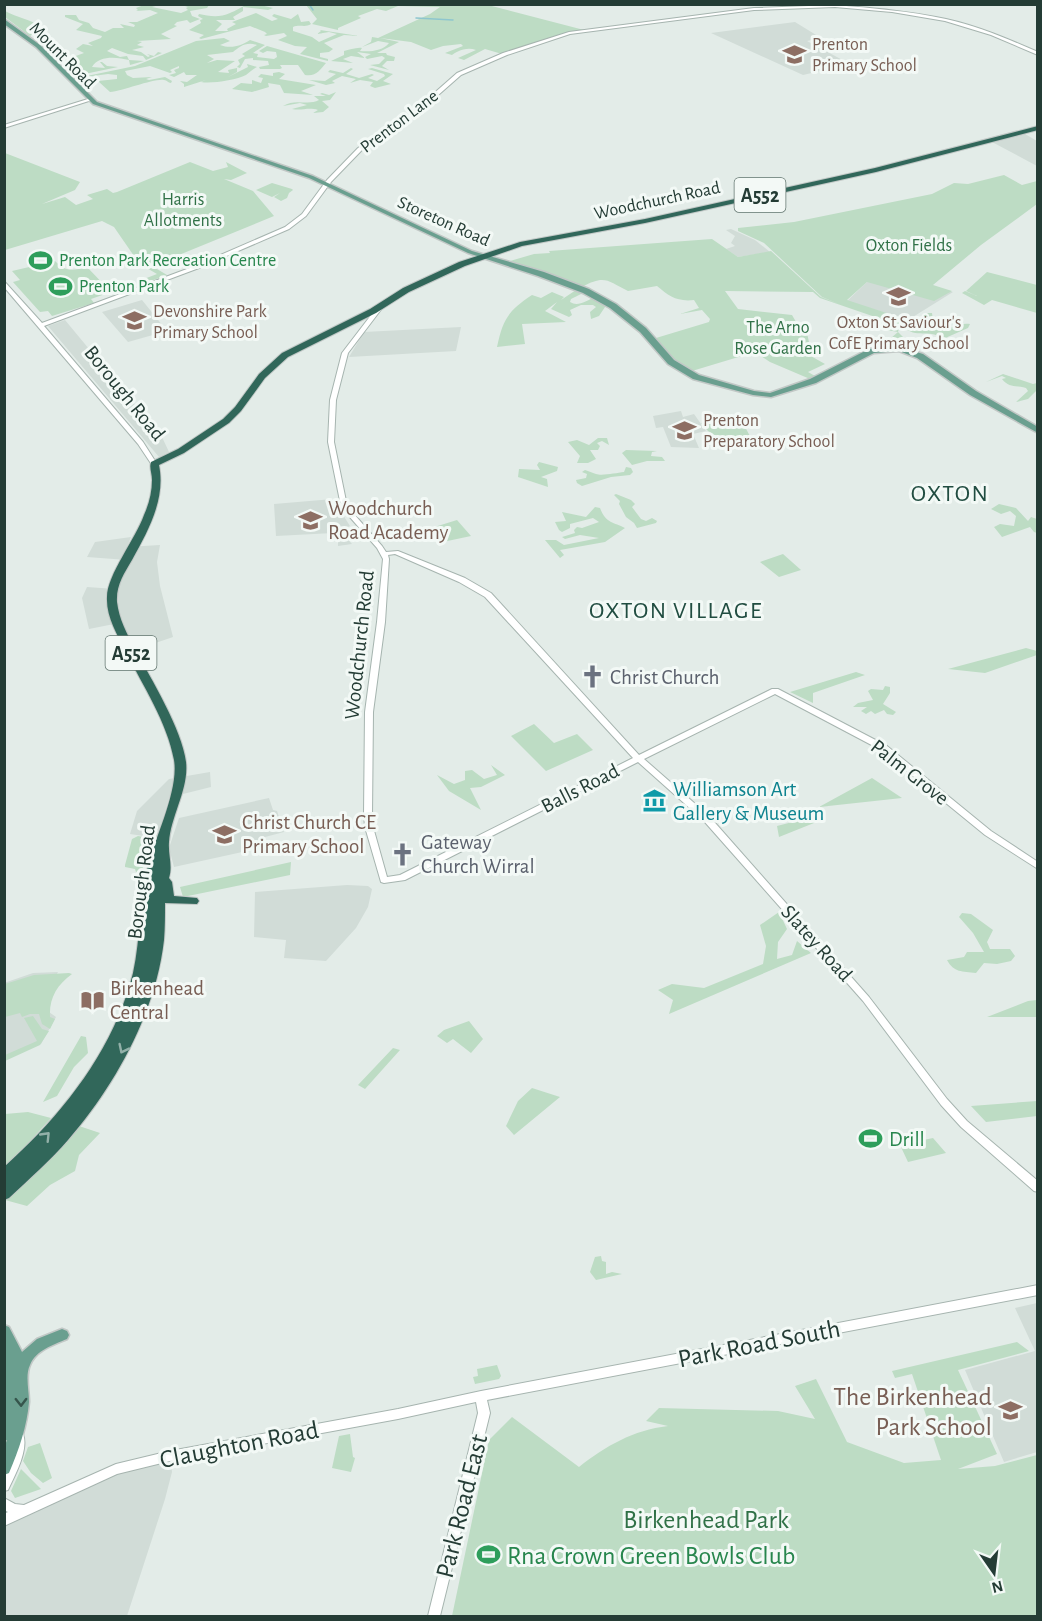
<svg xmlns="http://www.w3.org/2000/svg" width="1042" height="1621" viewBox="0 0 1042 1621" font-family="'Alegreya Sans',sans-serif">
  <style>
    .built { fill: #d1dcd7 }
    .green { fill: #bddcc4 }
    .lines { fill: none; stroke-linecap: round; stroke-linejoin: round }
    .stream { stroke: #8ec6ce; stroke-width: 1.5 }
    .minor-casing { stroke: #a6b4af; stroke-width: 2 }
    .major-casing { stroke: #c2c8c6; stroke-width: 3 }
    .highway-casing { stroke: #c2c8c6; stroke-width: 2 }
    .minor { fill: #fff; fill-rule: evenodd }
    .major { fill: #6a9f8f; fill-rule: evenodd }
    .highway { fill: #31675a; fill-rule: evenodd }
    .oneway { stroke: #92b0a8 }
    .oneway2 { stroke: #36554c }
    .labels { text-anchor: middle; stroke-width: 6; stroke-linejoin: round; paint-order: stroke }
    .far-education-label { font-size: 18px; fill: #785e54; stroke: #f3f9f6; text-anchor: start }
    .far-street-label { font-size: 18px; fill: #243c35; stroke: #f3f9f6 }
    .far-park-label { font-size: 18px; fill: #307147; stroke: #f3f9f6 }
    .far-leisure-label { font-size: 18px; fill: #27864d; stroke: #f3f9f6; text-anchor: start }
    .shield { fill: #f3f9f6; stroke: #62756f; stroke-width: 1.5 }
    .shield-label { font-size: 20px; font-weight: bold; fill: #243c35 }
    .street-label { font-size: 21px; fill: #243c35; stroke: #f3f9f6 }
    .education-label { font-size: 21px; fill: #785e54; stroke: #f3f9f6; text-anchor: start }
    .worship-label { font-size: 21px; fill: #5b616d; stroke: #f3f9f6; text-anchor: start }
    .culture-label { font-size: 21px; fill: #0d838f; stroke: #f3f9f6; text-anchor: start }
    .leisure-label { font-size: 21px; fill: #27864d; stroke: #f3f9f6; text-anchor: start }
    .quarter-label { font-size: 24px; letter-spacing: 1.5px; fill: #214d41; stroke: #f3f9f6 }
    .near-street-label { font-size: 26px; fill: #243c35; stroke: #f3f9f6 }
    .near-education-label { font-size: 26px; fill: #785e54; stroke: #f3f9f6; text-anchor: end }
    .near-park-label { font-size: 26px; fill: #307147; stroke: #f3f9f6 }
    .near-leisure-label { font-size: 26px; fill: #27864d; stroke: #f3f9f6; text-anchor: start }
  </style>
  <rect width="100%" height="100%" fill="#e3ece8"/>
  <!-- built -->
  <path class="built" d="M 795,22 L 821,38 L 807,41 L 850,64 L 803,75 L 711,33 Z
    M 1025,134 L 1037,141 L 1037,166 L 992,142 Z
    M 731,229 L 755,240 L 770,252 L 738,257 L 726,249 L 735,246 L 731,243 L 735,236 L 726,230 Z
    M 882,272 L 953,292 L 908,320 L 847,301 L 867,282 Z
    M 142,300 L 167,331 L 128,342 L 102,312 Z
    M 65,320 L 162,437 L 169,452 L 159,457 L 48,326 Z
    M 461,327 L 456,351 L 349,357 L 364,332 Z
    M 681,411 L 683,417 L 694,414 L 706,431 L 693,434 L 699,448 L 671,447 L 663,427 L 656,428 L 653,416 Z
    M 333,499 L 350,526 L 334,533 L 342,533 L 352,544 L 338,546 L 338,541 L 333,533 L 276,536 L 274,504 Z
    M 131,537 L 127,547 L 160,545 L 157,562 L 160,586 L 173,637 L 132,651 L 119,623 L 89,629 L 82,598 L 87,587 L 115,589 L 127,560 L 87,557 L 95,542 Z
    M 210,772 L 211,787 L 183,794 L 170,795 L 157,838 L 130,834 L 137,811 L 169,779 Z
    M 269,798 L 273,810 L 277,811 L 284,832 L 265,837 L 263,839 L 265,847 L 174,867 L 169,848 L 179,818 Z
    M 347,885 L 368,886 L 372,889 L 368,907 L 356,928 L 326,961 L 284,958 L 286,940 L 254,937 L 255,892 Z
    M 58,972 L 51,985 L 49,1012 L 56,1017 L 41,1044 L 4,1059 L 4,983 L 33,973 Z
    M 1037,1303 L 1037,1452 L 1004,1462 L 965,1370 L 1035,1351 L 1015,1308 Z
    M 170,1456 L 172,1472 L 165,1499 L 127,1616 L 5,1616 L 4,1520 L 116,1469 Z"/>
  <!-- green -->
  <path class="green" d="M 256,4 L 273,8 L 268,10 L 243,7 L 243,11 L 233,17 L 235,20 L 216,20 L 222,24 L 215,31 L 228,31 L 227,29 L 236,24 L 232,22 L 256,13 L 272,21 L 278,19 L 272,16 L 274,14 L 291,19 L 298,14 L 301,22 L 309,21 L 311,24 C 305,28 300,24 293,27 L 293,31 L 312,37 L 319,42 L 337,34 L 329,32 L 317,34 L 321,31 L 320,30 L 359,36 L 344,35 L 324,43 L 333,49 L 329,52 L 320,53 L 320,57 L 328,59 L 328,61 L 300,54 L 307,47 L 295,46 L 278,40 L 287,36 L 284,33 L 266,36 L 264,35 L 267,34 L 265,32 L 250,26 L 201,39 L 199,38 L 204,35 L 189,30 L 201,23 L 200,20 L 203,19 L 198,16 L 199,14 C 209,16 219,18 230,13 C 243,8 242,4 256,4 Z
    M 144,5 L 159,5 L 152,7 L 181,13 L 188,10 L 186,8 L 188,7 L 182,5 L 209,5 L 207,8 L 190,11 L 192,16 L 200,19 L 190,23 L 187,20 L 177,22 L 174,25 L 177,26 L 161,34 L 171,39 L 137,41 L 142,42 L 137,45 L 144,47 L 132,50 L 141,52 L 148,57 L 150,56 L 147,54 L 154,56 L 158,52 L 162,53 L 146,60 L 143,56 L 128,54 L 112,48 L 107,51 L 120,57 L 127,56 L 129,60 L 144,61 L 130,65 L 129,60 C 117,57 99,55 92,67 L 105,68 L 100,62 L 102,62 L 107,66 L 118,67 L 75,76 L 69,71 L 82,72 L 83,69 L 76,63 L 73,57 L 84,53 L 76,49 L 83,44 L 93,46 L 88,43 L 101,38 L 102,36 L 76,30 L 83,24 L 65,17 L 65,15 L 76,15 L 79,20 L 89,23 L 93,28 L 105,32 L 113,28 L 124,28 L 120,24 L 134,27 L 135,25 L 128,22 L 137,22 L 158,13 L 150,10 L 136,11 L 138,10 L 136,8 Z
    M 306,5 L 488,5 L 584,30 L 561,34 L 502,54 L 485,49 L 464,60 L 458,58 L 476,50 C 465,46 455,53 452,55 L 445,53 L 463,46 L 461,44 L 443,46 L 431,50 L 411,42 L 380,38 L 399,42 L 377,53 L 386,53 L 387,55 L 395,57 L 394,61 L 387,61 L 382,66 L 389,70 L 370,65 L 379,64 L 385,58 L 382,56 L 367,59 L 365,57 L 371,54 L 357,52 L 365,58 L 351,56 L 343,59 L 353,63 L 331,61 L 344,55 L 344,51 C 349,50 357,47 362,48 L 360,51 C 370,52 383,51 389,43 L 378,41 L 362,47 L 371,42 L 372,37 L 378,38 L 430,14 L 440,7 L 398,6 L 386,11 L 377,9 L 358,16 L 361,18 L 338,28 L 338,30 L 312,24 L 317,19 Z
    M 5,11 C 17,18 31,19 43,28 L 30,36 L 5,17 Z
    M 224,38 L 230,41 L 220,45 C 231,49 241,46 250,40 L 265,45 L 253,53 L 258,54 L 257,57 L 274,59 L 277,57 L 276,52 L 267,51 L 263,53 L 259,51 L 267,46 L 326,63 C 320,70 316,77 305,75 L 298,65 L 280,65 L 282,68 L 280,69 L 260,69 L 259,67 L 269,65 L 268,61 L 253,60 L 253,58 L 245,59 L 240,68 L 237,67 L 240,64 L 238,60 L 245,56 L 242,54 L 257,45 C 246,41 239,47 233,52 L 207,55 L 214,59 L 207,63 L 217,60 L 235,61 L 218,72 L 229,73 L 228,70 L 237,68 L 237,72 L 228,77 L 248,67 L 247,64 L 257,67 C 253,69 249,73 246,75 C 236,80 211,84 201,82 L 206,80 L 184,87 L 184,84 L 180,81 L 187,82 L 197,75 L 186,75 L 184,72 L 174,77 L 169,75 L 176,73 L 174,70 L 179,68 L 179,66 L 170,70 L 172,72 L 170,73 L 150,66 L 125,71 L 127,75 L 133,78 L 152,77 L 146,79 L 149,80 L 165,77 L 172,81 L 171,83 C 168,83 167,80 164,80 C 155,78 123,91 110,92 L 98,81 L 117,79 L 117,75 L 108,74 L 77,78 L 135,66 L 196,41 Z
    M 351,68 L 353,69 L 346,74 L 359,78 L 372,74 L 374,75 L 368,78 L 377,81 L 385,76 L 384,74 L 368,69 L 372,68 L 393,74 L 383,81 L 391,84 L 375,88 L 370,86 L 373,82 L 360,80 L 350,83 L 356,79 L 342,76 L 332,81 L 335,83 L 326,85 L 309,80 L 325,81 L 336,74 L 328,72 L 330,70 L 343,73 Z
    M 279,72 L 285,74 L 279,79 L 316,85 L 301,91 L 313,95 L 284,93 L 280,85 L 268,83 L 269,87 L 252,92 L 232,89 L 241,83 L 252,84 L 252,80 L 261,83 L 263,78 L 258,77 L 261,74 L 273,76 L 273,73 Z
    M 336,92 L 330,100 L 322,101 L 329,107 L 323,112 L 313,113 L 318,110 C 308,107 302,111 292,109 L 307,105 L 300,103 L 283,106 C 295,98 308,106 319,100 L 314,96 L 326,96 L 320,94 L 322,93 L 329,95 Z
    M 5,153 L 80,182 L 75,190 L 42,204 L 65,197 L 76,205 L 93,199 L 87,195 L 107,189 L 113,193 L 117,192 L 190,162 L 213,171 L 228,167 L 226,162 L 247,173 L 231,180 L 224,179 L 253,191 L 274,216 L 152,266 L 167,275 L 148,282 L 144,279 L 157,274 L 145,267 L 150,265 L 134,256 L 114,227 L 102,221 L 5,250 Z
    M 1004,175 L 1022,185 L 1037,181 L 1037,204 L 981,245 L 933,285 L 952,291 L 934,301 L 867,282 L 847,300 L 908,320 L 900,324 L 898,332 L 916,350 L 884,344 L 898,332 L 887,330 L 881,319 L 820,298 L 813,292 L 725,291 L 738,309 L 792,315 L 799,327 L 806,328 L 810,347 L 809,355 L 825,364 L 808,372 L 815,376 L 810,379 L 770,362 L 755,352 L 692,371 L 675,361 L 656,338 L 709,322 L 710,319 L 702,310 L 680,314 L 699,308 L 694,300 C 677,302 669,296 657,286 L 628,291 C 608,281 605,274 582,287 L 510,261 L 534,254 L 550,253 L 549,251 L 712,239 L 738,257 L 771,251 L 821,297 L 839,304 L 822,297 L 764,243 L 738,231 L 738,228 L 794,222 L 932,194 L 954,183 L 968,184 Z
    M 272,183 L 292,189 L 293,190 L 289,193 L 287,198 L 281,201 L 274,197 L 280,193 L 272,197 L 256,190 Z
    M 55,261 C 66,272 72,271 87,267 L 111,292 L 91,299 L 94,303 L 52,316 L 48,311 L 40,312 L 13,282 L 20,280 L 12,271 Z
    M 987,272 L 1037,285 L 1037,313 L 992,300 L 984,305 L 962,293 L 965,291 L 977,296 L 966,291 Z
    M 576,290 L 583,293 L 571,299 L 570,302 C 578,307 586,301 595,297 L 607,304 L 599,316 L 591,319 L 590,312 L 596,307 L 593,305 L 581,305 L 570,310 L 572,315 L 569,317 L 551,309 L 557,302 L 545,311 L 566,322 L 522,324 L 525,344 L 497,347 C 503,319 508,311 532,295 L 541,298 L 552,292 L 564,297 L 561,300 Z
    M 928,313 L 932,313 L 933,320 L 926,319 L 923,322 C 949,340 948,322 970,324 L 968,328 L 943,339 C 932,329 918,338 906,329 L 907,325 Z
    M 1003,374 L 1033,384 L 1037,383 L 1037,390 L 1028,399 L 1016,402 L 1028,391 L 1026,388 C 1015,385 1009,388 1002,379 L 1006,378 L 1002,376 L 986,382 Z
    M 722,420 L 732,428 L 740,422 L 746,421 L 749,424 L 744,425 L 751,438 L 749,440 L 733,436 L 733,441 L 726,442 L 708,431 L 701,423 L 706,422 L 719,427 L 717,421 Z
    M 598,438 L 607,438 L 609,445 L 602,441 L 597,443 L 600,446 L 598,450 L 590,450 L 596,459 L 588,463 L 577,463 L 580,456 L 568,442 L 577,440 L 589,445 Z
    M 626,450 L 657,451 L 652,452 L 651,456 L 662,457 L 665,461 L 647,461 L 632,465 L 622,453 Z
    M 539,462 L 558,467 L 557,471 L 541,477 L 547,479 L 548,487 L 518,477 L 519,469 L 540,470 L 537,465 Z
    M 626,467 L 631,468 L 633,472 L 630,475 L 611,477 L 582,486 L 577,483 L 576,480 L 586,478 L 587,474 L 582,472 L 585,470 C 589,471 592,473 596,474 C 602,476 616,473 624,472 Z
    M 616,494 L 631,500 L 635,504 L 632,507 L 641,519 L 646,521 L 652,518 L 657,521 L 656,523 L 637,528 L 634,523 L 626,517 L 619,504 L 620,501 L 614,495 Z
    M 999,504 L 1016,508 L 1028,521 L 1031,517 L 1037,519 L 1037,533 L 1034,532 L 1030,527 L 1002,537 L 994,527 L 1000,524 L 1014,526 L 1016,516 L 1010,511 L 1001,514 L 991,509 Z
    M 595,507 L 600,508 C 606,524 614,522 625,528 L 605,542 L 560,550 L 564,555 L 560,558 L 545,540 L 556,540 L 564,545 L 599,538 L 580,535 L 565,539 L 562,537 L 575,533 L 574,530 L 577,527 L 582,528 L 599,522 L 593,518 L 570,524 L 570,528 L 562,532 L 559,530 L 555,522 L 566,521 L 562,512 L 586,517 Z
    M 457,520 L 471,536 L 438,543 L 427,531 L 428,529 Z
    M 783,554 L 801,570 L 779,577 L 760,562 Z
    M 1026,648 L 1037,651 L 1037,655 L 985,673 L 948,669 Z
    M 856,672 L 865,675 L 813,693 L 813,703 L 790,692 Z
    M 885,686 L 890,687 L 890,693 L 883,704 L 896,712 L 893,715 L 887,714 L 884,710 L 875,714 L 871,711 L 866,714 L 861,711 L 867,707 L 853,707 L 858,703 L 873,700 L 868,691 L 871,689 L 883,690 Z
    M 534,724 L 554,743 L 577,734 L 593,750 L 546,771 L 511,736 Z
    M 491,765 L 505,775 L 481,787 L 470,788 L 481,810 L 449,791 L 437,775 L 454,784 L 465,780 L 465,771 L 472,770 L 484,779 L 497,775 Z
    M 872,778 L 902,798 L 819,807 Z
    M 808,818 L 819,821 L 779,837 L 777,826 Z
    M 138,836 L 154,839 L 142,870 L 136,872 L 135,869 L 125,867 L 125,865 L 132,839 Z
    M 291,862 L 290,875 L 183,897 L 180,887 Z
    M 779,912 L 787,929 L 778,942 L 777,959 L 792,955 L 797,941 L 811,953 L 669,1014 L 673,1000 L 658,990 L 672,984 L 704,988 L 763,964 L 766,946 L 760,925 Z
    M 962,913 L 971,914 L 993,930 L 987,942 L 990,949 L 1010,949 L 1015,956 L 1011,961 L 997,964 L 984,963 L 976,973 C 962,971 954,973 947,960 L 964,957 L 967,952 L 984,952 L 973,933 L 959,917 Z
    M 69,973 L 72,974 C 57,985 49,998 50,1017 L 55,1019 L 50,1029 L 42,1024 L 39,1014 L 30,1014 L 22,1017 L 20,1013 L 5,1017 L 5,984 L 34,975 Z
    M 1037,1000 L 1037,1017 L 987,1017 L 1028,1001 Z
    M 33,1016 L 42,1029 L 49,1031 L 40,1045 L 5,1061 L 5,1055 L 37,1041 L 24,1018 Z
    M 469,1021 L 483,1039 L 471,1053 L 453,1039 L 447,1043 L 437,1036 L 444,1030 Z
    M 81,1036 L 86,1037 L 88,1053 L 74,1067 L 57,1096 L 43,1102 Z
    M 393,1048 L 400,1050 L 365,1089 L 358,1085 Z
    M 532,1088 L 560,1097 L 514,1135 L 506,1126 L 518,1101 Z
    M 1037,1101 L 1037,1116 L 986,1122 L 971,1106 Z
    M 28,1112 L 51,1118 L 5,1169 L 5,1114 Z
    M 79,1126 L 100,1133 L 79,1155 L 75,1171 L 50,1185 L 27,1206 L 5,1200 Z
    M 933,1138 L 946,1153 L 908,1162 L 900,1145 Z
    M 601,1256 L 602,1261 L 606,1262 L 606,1274 L 612,1272 L 622,1274 L 596,1280 L 590,1272 L 595,1257 Z
    M 1017,1342 L 1029,1351 L 958,1370 L 997,1454 L 958,1469 L 995,1466 L 1037,1455 L 1037,1616 L 452,1616 L 489,1440 L 512,1417 L 579,1467 C 606,1446 633,1430 668,1426 L 646,1421 L 659,1408 L 778,1411 L 815,1419 L 795,1386 L 816,1379 L 847,1442 L 904,1463 L 941,1460 L 912,1374 L 895,1378 L 892,1371 Z
    M 497,1365 L 501,1376 L 499,1379 L 475,1384 L 473,1377 L 478,1376 L 477,1369 Z
    M 350,1434 L 353,1457 L 355,1458 L 351,1472 L 332,1468 L 339,1436 Z
    M 40,1443 L 52,1478 L 43,1483 L 31,1473 L 23,1461 L 28,1447 Z
    M 21,1469 L 41,1489 L 15,1498 L 11,1491 Z"/>
  <g class="lines">
    <!-- stream -->
    <path class="stream" d="M 309,4 L 313,10
      M 403,5 L 456,4
      M 416,18 L 453,20"/>
    <defs>
      <path id="minor" d="M 835,5 C 872,8 909,11 946,19 C 978,26 1008,39 1038,52 L 1038,55 L 991,35 L 945,21 L 892,12 L 835,7 L 754,10 L 570,34 L 507,55 L 461,75 L 419,112 L 362,150 L 331,182 L 306,216 L 289,229 L 199,268 L 44,326 L 143,442 L 157,464 L 156,465 L 152,465 L 138,444 L 4,287 L 4,281 L 42,323 L 195,266 L 285,227 L 302,214 L 327,180 L 358,148 L 415,110 L 457,73 L 503,53 L 569,32 L 754,8 Z
        M 88,99 L 92,100 L 4,128 L 4,125 Z
        M 380,305 L 383,307 L 348,353 L 336,400 L 334,442 L 346,501 L 353,513 L 382,546 L 386,552 L 398,551 L 465,578 L 491,593 L 639,755 L 772,689 L 778,689 L 887,746 L 991,831 L 1038,862 L 1038,869 L 985,835 L 881,750 L 775,694 L 644,759 L 709,816 L 869,997 L 947,1099 L 967,1121 L 1038,1181 L 1038,1192 L 1034,1191 L 961,1127 L 941,1105 L 863,1001 L 703,820 L 638,762 L 405,880 L 384,883 L 381,882 L 365,827 L 364,815 L 365,712 L 377,622 L 383,559 L 377,548 L 348,515 L 340,501 L 328,442 L 330,400 L 342,353 L 378,306 ZM 395,554 L 459,582 L 485,597 L 633,758 L 400,875 L 387,877 L 373,827 L 372,815 L 373,712 L 385,622 L 389,559 L 388,555 Z
        M 1038,1285 L 1038,1295 L 487,1400 L 490,1413 L 440,1616 L 428,1616 L 478,1413 L 476,1402 L 398,1419 L 170,1461 L 117,1474 L 4,1526 L 4,1514 L 8,1512 L 4,1510 L 4,1498 L 15,1504 L 24,1505 L 116,1464 L 170,1451 L 398,1409 L 481,1391 Z
        M 19,1433 L 23,1434 C 29,1450 15,1475 8,1490 L 4,1491 L 4,1471 L 13,1449 L 13,1438 L 15,1434 Z"/>
      <path id="major" d="M 4,19 L 40,45 L 97,102 L 313,176 L 472,251 L 544,272 L 589,289 L 616,304 L 646,328 L 674,360 L 699,375 L 754,391 L 770,393 L 810,379 L 869,349 L 900,347 L 923,354 L 976,391 L 1038,427 L 1038,433 L 970,395 L 917,358 L 899,351 L 874,353 L 816,383 L 771,397 L 753,395 L 693,379 L 668,364 L 640,332 L 610,308 L 583,293 L 538,276 L 468,253 L 309,178 L 93,104 L 36,47 L 4,24 Z
        M 4,1325 L 9,1327 L 22,1352 L 37,1339 L 62,1329 L 67,1331 L 69,1335 L 67,1339 C 53,1345 36,1350 30,1365 C 25,1375 29,1390 29,1402 C 27,1426 19,1450 9,1473 L 4,1475 L 4,1448 L 7,1440 L 4,1441 Z"/>
      <path id="highway" d="M 1038,126 L 1038,130 L 876,172 L 645,223 L 522,246 L 465,266 L 409,292 L 376,313 L 288,357 L 265,378 L 241,411 L 229,423 L 184,453 L 159,465 C 166,499 148,531 132,560 C 124,574 116,585 117,602 C 119,619 127,634 135,649 C 151,679 182,729 186,762 C 189,789 171,815 169,842 C 168,855 173,866 169,878 L 172,882 L 174,896 L 197,898 L 199,901 L 197,904 L 165,903 C 165,915 165,928 164,940 C 156,1012 115,1086 68,1140 C 50,1161 29,1179 9,1198 L 4,1200 L 4,1184 L 6,1182 L 4,1183 L 4,1167 C 62,1115 114,1050 133,973 C 141,937 139,900 148,865 C 156,836 179,789 174,760 C 167,722 143,686 126,652 C 117,634 106,617 107,597 C 107,575 136,538 144,515 C 149,504 152,492 152,480 C 152,473 149,468 151,462 L 178,449 L 223,419 L 235,407 L 259,374 L 282,353 L 370,309 L 403,288 L 459,262 L 520,242 L 645,219 L 875,168 Z"/>
    </defs>
    <!-- minor casing -->
    <use href="#minor" class="minor-casing"/>
    <!-- major casing -->
    <use href="#major" class="major-casing"/>
    <!-- highway casing -->
    <use href="#highway" class="highway-casing"/>
    <!-- minor -->
    <use href="#minor" class="minor"/>
    <!-- major -->
    <use href="#major" class="major"/>
    <!-- highway -->
    <use href="#highway" class="highway"/>
  </g>
  <!-- one-way arrows -->
  <defs><path id="oneway-chevron" d="M-2-3.5L2.5 0L-2 3.5" fill="none" stroke-width="1.6" stroke-linecap="round" stroke-linejoin="round" transform="scale(1.5)"/></defs>
  <g class="oneway">
    <use href="#oneway-chevron" transform="translate(123 1049) rotate(116)"/>
    <use href="#oneway-chevron" transform="translate(46 1136) rotate(-46)"/>
  </g>
  <use class="oneway2" href="#oneway-chevron" transform="translate(21 1402) rotate(89)"/>
  <!-- icons -->
  <defs>
    <symbol id="school-bare" viewBox="-9 -9 18 18"><path d="M0-5L7-2L0 1L-7-2ZM-4 1L0 2.5L4 1V4Q0 6-4 4Z" fill="#8d6e63" stroke="#f3f9f6" stroke-width="2.5" paint-order="stroke"/></symbol>
    <symbol id="stadium-bare" viewBox="-9 -9 18 18"><path d="M0-5a6.5 5 0 1 0 0 10a6.5 5 0 1 0 0-10ZM-3.5-1.8h7v3.6h-7Z" fill="#2e9e5b" stroke="#f3f9f6" stroke-width="2.5" paint-order="stroke"/></symbol>
    <symbol id="church-bare" viewBox="-9 -9 18 18"><path d="M-1.2-6h2.4v3.5h3.3v2.4h-3.3V6h-2.4V-.1h-3.3v-2.4h3.3Z" fill="#6b7280" stroke="#f3f9f6" stroke-width="2.5" paint-order="stroke"/></symbol>
    <symbol id="museum-bare" viewBox="-9 -9 18 18"><path d="M0-6L6-3V-2H-6V-3ZM-5-1h2V3h-2ZM-1-1h2V3h-2ZM3-1h2V3H3ZM-6 4H6V6H-6Z" fill="#0f9aa8" stroke="#f3f9f6" stroke-width="2.5" paint-order="stroke"/></symbol>
    <symbol id="library-bare" viewBox="-9 -9 18 18"><path d="M-6-4Q-3-5.5-.7-3.5V5Q-3 3-6 4ZM6-4Q3-5.5 .7-3.5V5Q3 3 6 4Z" fill="#8d6e63" stroke="#f3f9f6" stroke-width="2.5" paint-order="stroke"/></symbol>
  </defs>
  <g fill-rule="evenodd">
    <use href="#school-bare" x="778" y="38" width="33" height="33"/>
    <use href="#stadium-bare" x="24" y="244" width="33" height="33"/>
    <use href="#stadium-bare" x="44" y="270" width="33" height="33"/>
    <use href="#school-bare" x="882" y="280" width="33" height="33"/>
    <use href="#school-bare" x="118" y="304" width="33" height="33"/>
    <use href="#school-bare" x="668" y="414" width="33" height="33"/>
    <use href="#school-bare" x="294" y="504" width="33" height="33"/>
    <use href="#church-bare" x="576" y="660" width="33" height="33"/>
    <use href="#museum-bare" x="638" y="784" width="33" height="33"/>
    <use href="#school-bare" x="208" y="818" width="33" height="33"/>
    <use href="#church-bare" x="386" y="838" width="33" height="33"/>
    <use href="#library-bare" x="76" y="984" width="33" height="33"/>
    <use href="#stadium-bare" x="854" y="1122" width="33" height="33"/>
    <use href="#school-bare" x="994" y="1394" width="33" height="33"/>
    <use href="#stadium-bare" x="472" y="1538" width="33" height="33"/>
  </g>
  <g class="labels">
    <!-- far-education labels -->
    <g class="far-education-label">
      <text x="812" y="50">Prenton<tspan x="812" dy="21">Primary School</tspan></text>
      <text x="153" y="317">Devonshire Park<tspan x="153" dy="21">Primary School</tspan></text>
      <text x="899" y="328" text-anchor="middle">Oxton St Saviour's<tspan x="899" dy="21">CofE Primary School</tspan></text>
      <text x="703" y="426">Prenton<tspan x="703" dy="21">Preparatory School</tspan></text>
    </g>
    <!-- far-street labels -->
    <g class="far-street-label">
      <text transform="translate(63 55) rotate(45)" y="6">Mount Road</text>
      <text transform="translate(399 121) rotate(-37)" y="6">Prenton Lane</text>
      <text transform="translate(657 200) rotate(-12)" y="6">Woodchurch Road</text>
      <text transform="translate(444 221) rotate(24)" y="6">Storeton Road</text>
    </g>
    <!-- far-park labels -->
    <g class="far-park-label">
      <text x="183" y="205">Harris<tspan x="183" dy="21">Allotments</tspan></text>
      <text x="909" y="251">Oxton Fields</text>
      <text x="778" y="333">The Arno<tspan x="778" dy="21">Rose Garden</tspan></text>
    </g>
    <!-- far-leisure labels -->
    <g class="far-leisure-label">
      <text x="59" y="266">Prenton Park Recreation Centre</text>
      <text x="79" y="292">Prenton Park</text>
    </g>
    <!-- shield labels -->
    <g class="shield">
      <rect x="734.5" y="178" width="51" height="34" rx="4.5"/>
      <rect x="105.5" y="636" width="51" height="34" rx="4.5"/>
    </g>
    <g class="shield-label">
      <text x="760" y="202">A552</text>
      <text x="131" y="660">A552</text>
    </g>
    <!-- street labels -->
    <g class="street-label">
      <text transform="translate(125 393) rotate(51)" y="7">Borough Road</text>
      <text transform="translate(359 645) rotate(-84)" y="7">Woodchurch Road</text>
      <text transform="translate(910 772) rotate(38)" y="7">Palm Grove</text>
      <text transform="translate(580 788) rotate(-27)" y="7">Balls Road</text>
      <text transform="translate(141 882) rotate(-83)" y="7">Borough Road</text>
      <text transform="translate(817 943) rotate(48)" y="7">Slatey Road</text>
    </g>
    <!-- education labels -->
    <g class="education-label">
      <text x="328" y="515">Woodchurch<tspan x="328" dy="24">Road Academy</tspan></text>
      <text x="242" y="829">Christ Church CE<tspan x="242" dy="24">Primary School</tspan></text>
      <text x="110" y="995">Birkenhead<tspan x="110" dy="24">Central</tspan></text>
    </g>
    <!-- worship labels -->
    <g class="worship-label">
      <text x="610" y="684">Christ Church</text>
      <text x="421" y="849">Gateway<tspan x="421" dy="24">Church Wirral</tspan></text>
    </g>
    <!-- culture labels -->
    <g class="culture-label">
      <text x="673" y="796">Williamson Art<tspan x="673" dy="24">Gallery &amp; Museum</tspan></text>
    </g>
    <!-- leisure labels -->
    <g class="leisure-label">
      <text x="889" y="1146">Drill</text>
    </g>
    <!-- quarter labels -->
    <g class="quarter-label">
      <text x="950" y="501">OXTON</text>
      <text x="676" y="618">OXTON VILLAGE</text>
    </g>
    <!-- near-street labels -->
    <g class="near-street-label">
      <text transform="translate(759 1343) rotate(-11)" y="9">Park Road South</text>
      <text transform="translate(239 1444) rotate(-11)" y="9">Claughton Road</text>
      <text transform="translate(461 1506) rotate(-76)" y="9">Park Road East</text>
    </g>
    <!-- near-education labels -->
    <g class="near-education-label">
      <text x="992" y="1405">The Birkenhead<tspan x="992" dy="30">Park School</tspan></text>
    </g>
    <!-- near-park labels -->
    <g class="near-park-label">
      <text x="706" y="1528">Birkenhead Park</text>
    </g>
    <!-- near-leisure labels -->
    <g class="near-leisure-label">
      <text x="507" y="1564">Rna Crown Green Bowls Club</text>
    </g>
  </g>
  <!-- border -->
  <rect width="1042" height="1621" fill="none" stroke="#243c35" stroke-width="12"/>
  <!-- north arrow -->
  <g transform="translate(994 1573) rotate(166)" stroke="#f3f9f6" stroke-width="4.5" paint-order="stroke">
  <path d="M0-4.5L10 22L0 15L-10 22Z" fill="#243c35"/>
  <text y="-9" font-size="16" font-weight="bold" text-anchor="middle" fill="#243c35">N</text>
  </g>
</svg>
